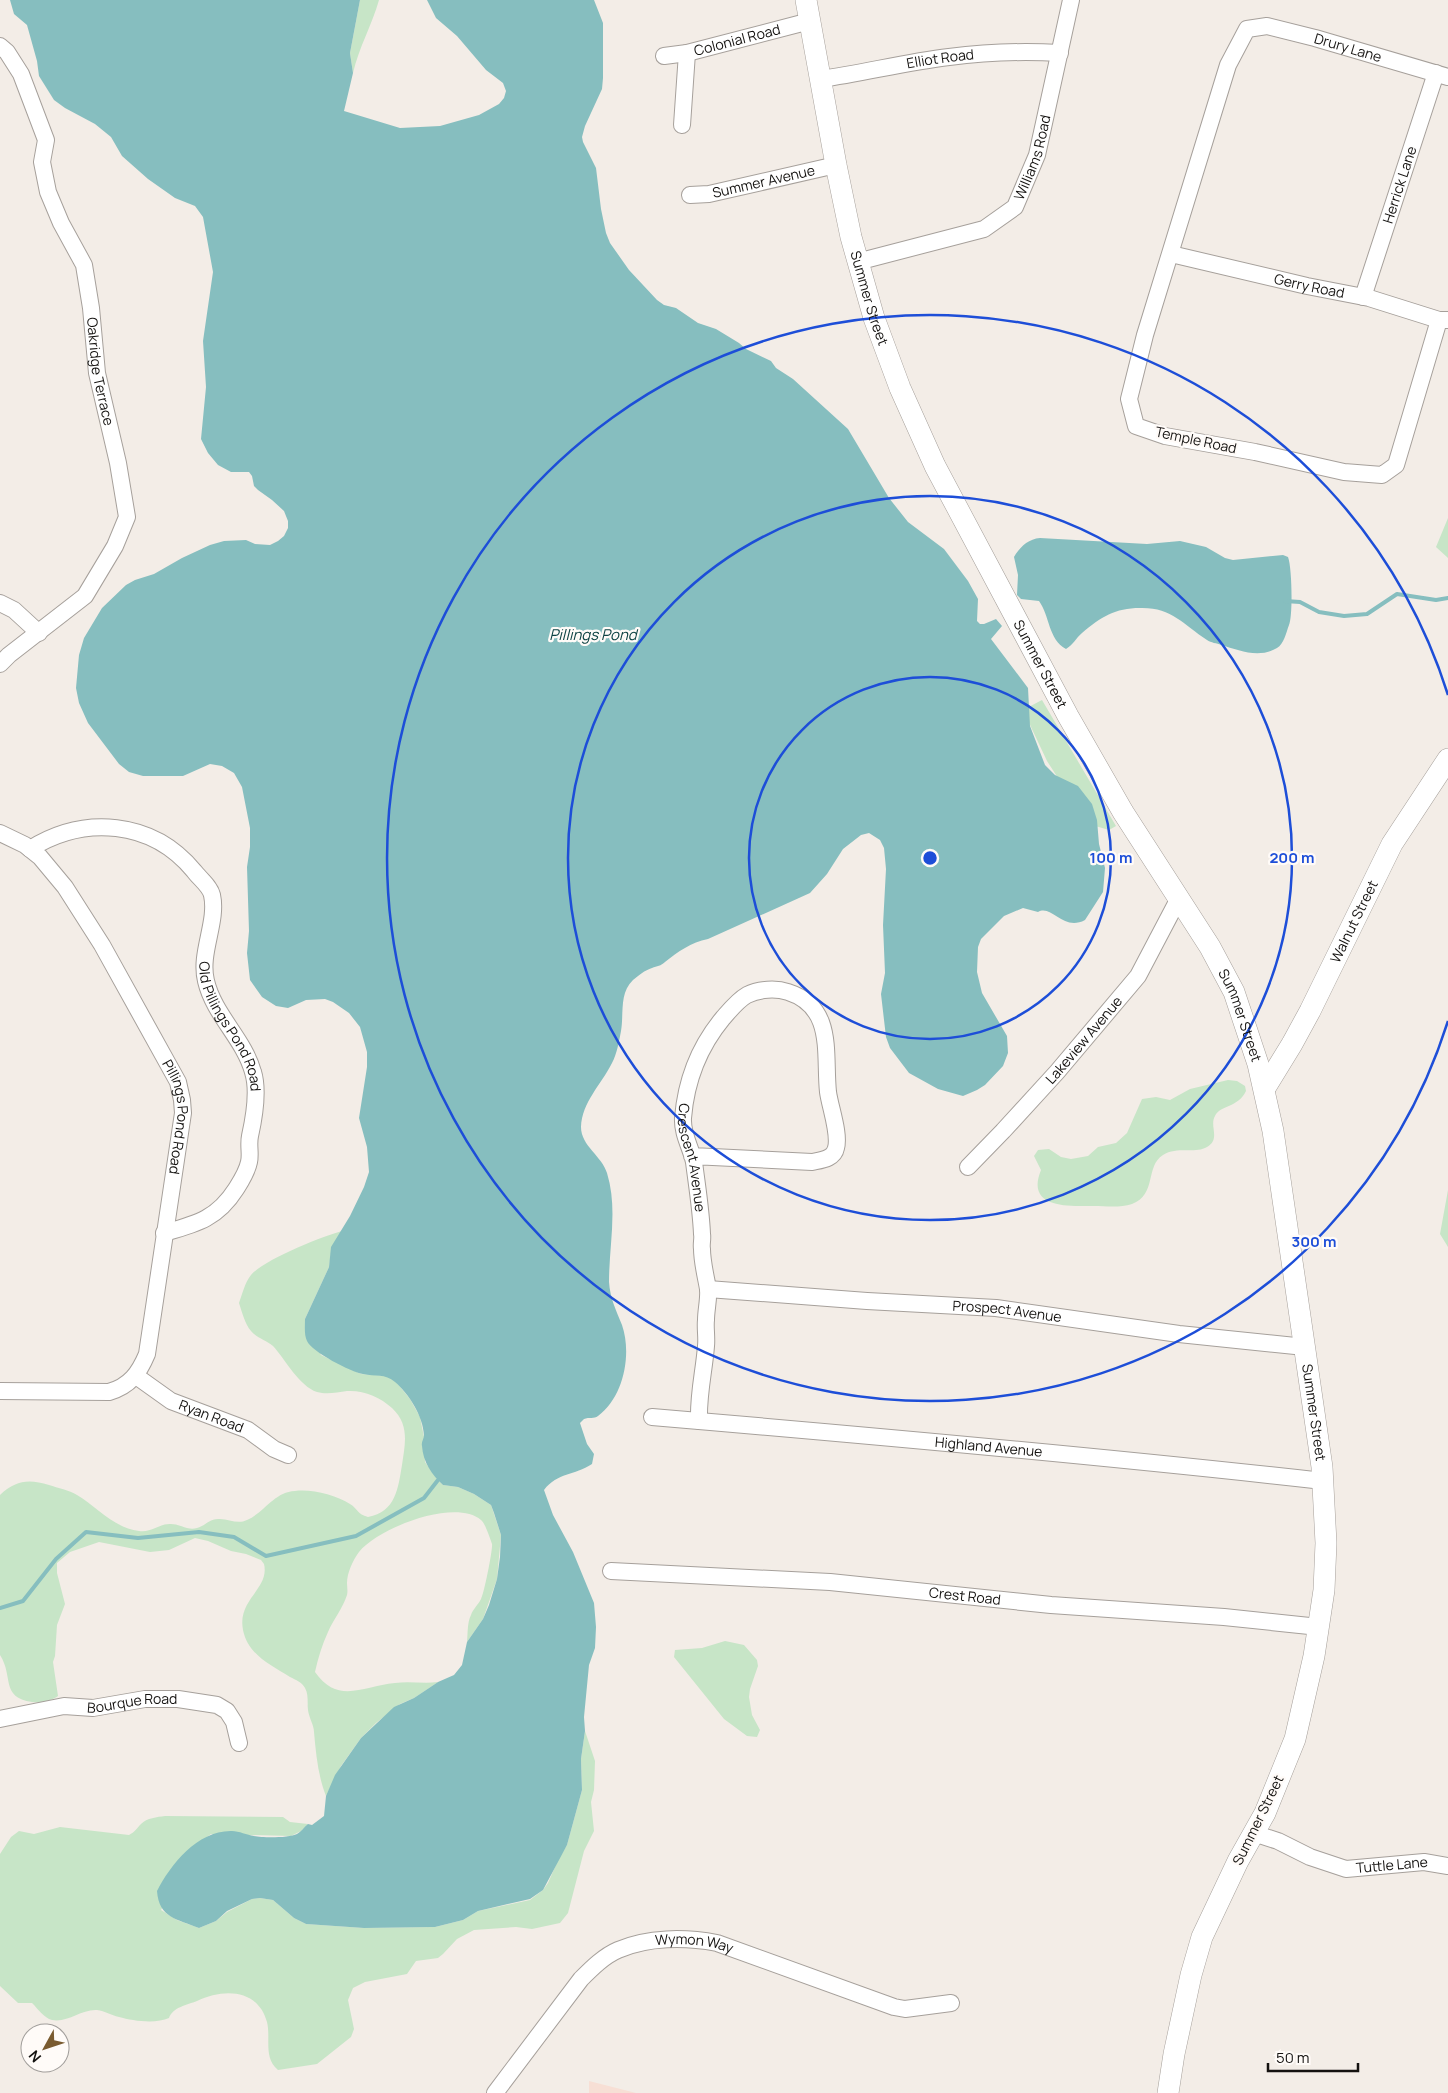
<svg xmlns="http://www.w3.org/2000/svg" width="1448" height="2093" viewBox="0 0 1448 2093" font-family="Manrope,sans-serif">
  <style>
    .education { fill: #f7dfd5 }
    .green { fill: #c7e5c7 }
    .water { fill: #86bebf }
    .lines { fill: none; stroke-linecap: round; stroke-linejoin: round }
    .stream { stroke: #86bebf; stroke-width: 4 }
    .minor-casing { stroke: #a6a09b; stroke-width: 18 }
    .major-casing { stroke: #a6a09b; stroke-width: 22 }
    .minor { stroke: #fff; stroke-width: 16 }
    .major { stroke: #fff; stroke-width: 21 }
    .ring { fill: none; stroke: #1d4ed8; stroke-width: 2.5 }
    .labels { text-anchor: middle; stroke-width: 4.5; stroke-linejoin: round; paint-order: stroke }
    .street-label { font-size: 14px; fill: #141210; stroke: #fffbf8 }
    .water-label { font-size: 15px; font-style: italic; fill: #0e4344; stroke: #fffbf8 }
    .centre { fill: #1d4ed8; stroke: #fffbf8; stroke-width: 2.5 }
    .ring-label { font-size: 15px; text-anchor: middle; font-weight: bold; fill: #1d4ed8; stroke: #fffbf8; stroke-width: 4.5; stroke-linejoin: round; paint-order: stroke }
  </style>
  <rect width="100%" height="100%" fill="#f3ede7"/>
  <!-- education -->
  <path class="education" d="M 589,2081 L 636,2093 L 589,2093 Z"/>
  <!-- green -->
  <path class="green" d="M 360,0 L 379,0 C 372,25 359,47 353,73 L 350,53 Z
    M 1448,518 L 1448,558 L 1436,547 Z
    M 1042,700 L 1116,826 L 1109,830 L 1092,825 L 1085,820 L 1047,761 L 1023,710 Z
    M 1228,1080 L 1237,1081 L 1245,1086 L 1246,1091 C 1238,1108 1220,1105 1215,1116 C 1209,1126 1221,1139 1207,1147 C 1195,1154 1177,1146 1163,1155 C 1145,1166 1157,1195 1132,1204 C 1120,1208 1106,1206 1094,1206 C 1069,1206 1025,1209 1041,1170 L 1034,1156 L 1038,1150 L 1049,1149 L 1061,1157 L 1071,1159 L 1088,1156 L 1098,1147 L 1116,1143 L 1127,1133 L 1142,1099 L 1156,1097 L 1170,1100 L 1190,1089 Z
    M 1448,1190 L 1448,1247 L 1440,1234 Z
    M 342,1231 L 332,1247 L 329,1267 L 305,1319 L 321,1355 L 361,1374 L 388,1376 L 397,1383 L 410,1399 L 420,1417 L 424,1437 L 425,1462 L 438,1480 L 443,1485 L 458,1487 L 474,1494 L 491,1505 L 501,1535 L 497,1579 L 483,1619 L 467,1642 C 468,1633 467,1623 471,1615 C 473,1609 478,1605 481,1599 C 484,1594 493,1549 492,1544 C 490,1538 485,1523 481,1520 C 455,1498 378,1528 359,1552 C 353,1560 347,1573 347,1583 C 347,1587 348,1591 347,1595 C 343,1608 333,1620 328,1632 C 322,1645 318,1658 315,1672 C 338,1705 363,1686 395,1683 C 410,1681 424,1684 438,1682 L 414,1698 L 400,1704 L 376,1723 L 361,1738 L 341,1766 L 326,1796 C 318,1776 316,1754 314,1732 C 314,1725 309,1718 308,1710 C 307,1703 309,1695 305,1688 C 302,1682 296,1680 290,1677 C 271,1665 248,1655 243,1630 C 237,1599 270,1589 264,1564 L 261,1560 L 246,1554 L 231,1551 L 208,1541 L 195,1538 L 169,1550 L 150,1552 L 99,1542 L 70,1552 L 57,1563 L 57,1573 L 65,1604 L 57,1625 L 55,1656 L 53,1662 L 58,1696 C 51,1701 41,1703 32,1702 C 0,1697 14,1677 0,1655 L 0,1495 C 16,1480 29,1479 49,1485 C 58,1488 69,1490 77,1495 C 97,1507 114,1528 139,1531 C 151,1533 160,1523 171,1524 C 180,1524 188,1531 197,1528 C 205,1526 209,1519 218,1519 C 228,1518 237,1525 247,1520 C 265,1512 274,1492 295,1491 C 313,1489 335,1495 350,1504 C 358,1509 357,1514 368,1517 C 396,1512 398,1488 402,1465 C 405,1444 410,1425 392,1408 C 380,1397 364,1390 347,1391 C 337,1392 328,1395 317,1392 C 299,1386 285,1359 273,1346 C 266,1340 257,1338 251,1331 C 245,1324 242,1312 239,1303 C 242,1295 245,1282 251,1275 C 265,1259 321,1237 342,1231 Z
    M 725,1641 L 744,1645 L 757,1660 L 758,1666 L 750,1689 L 749,1697 L 752,1715 L 760,1730 L 757,1737 L 747,1736 L 724,1719 L 674,1657 L 675,1650 L 702,1648 Z
    M 585,1731 L 595,1761 L 594,1790 L 591,1802 L 594,1831 L 584,1851 L 568,1913 L 560,1923 L 532,1929 L 516,1927 L 474,1930 L 457,1939 L 443,1954 L 438,1958 L 416,1961 L 407,1974 L 365,1982 L 353,1988 L 348,2000 L 354,2029 L 351,2037 L 317,2064 L 278,2070 C 263,2058 271,2038 267,2022 C 258,1989 224,1988 197,2001 C 187,2005 173,2007 169,2018 C 156,2024 133,2021 119,2017 C 111,2015 105,2011 97,2010 C 81,2009 68,2023 52,2020 C 44,2018 38,2009 32,2003 L 18,2003 L 0,1986 L 0,1854 L 11,1837 L 19,1831 L 34,1834 L 60,1827 L 129,1835 C 135,1832 136,1829 141,1824 C 147,1818 157,1817 165,1816 L 283,1817 L 290,1822 L 308,1824 L 301,1831 L 291,1836 L 211,1834 L 199,1843 L 161,1910 L 177,1920 L 199,1928 L 216,1921 L 227,1912 L 252,1899 L 260,1898 L 273,1900 L 294,1918 L 306,1924 L 364,1928 L 435,1927 L 463,1920 L 478,1911 L 530,1900 L 543,1890 L 548,1883 L 559,1858 L 567,1845 L 582,1790 L 581,1759 Z"/>
  <!-- water -->
  <path class="water" d="M 10,0 L 360,0 L 350,53 L 353,73 L 344,111 L 400,128 L 440,126 L 479,115 L 499,104 L 504,98 L 506,91 L 503,83 L 486,70 L 457,36 L 436,18 L 427,0 L 594,0 L 603,23 L 603,78 L 602,89 L 585,126 L 582,137 L 583,142 L 596,168 L 601,209 L 606,233 L 610,243 L 629,270 L 657,300 L 664,305 L 676,308 L 698,323 L 716,329 L 739,343 L 746,349 L 771,361 L 776,368 L 793,379 L 848,429 L 889,498 L 908,522 L 944,549 L 968,581 L 978,599 L 977,621 L 980,624 L 984,624 L 996,619 L 1002,626 L 991,639 L 1028,688 L 1030,726 L 1045,765 L 1055,775 L 1078,786 L 1092,804 L 1097,820 L 1099,844 L 1105,868 L 1103,892 L 1085,920 C 1063,932 1052,904 1038,912 L 1023,908 L 1004,916 L 981,939 L 978,947 L 977,972 L 982,993 L 1007,1036 L 1008,1053 L 1003,1066 L 985,1085 L 977,1090 L 963,1096 L 938,1089 L 909,1073 L 890,1048 L 886,1037 L 881,994 L 885,973 L 883,925 L 886,869 L 884,848 L 880,840 L 869,833 L 861,835 L 843,849 L 827,874 L 810,893 L 708,939 C 691,942 678,952 665,962 C 661,966 657,966 652,968 C 645,970 638,976 633,980 C 619,993 624,1014 621,1031 C 619,1041 617,1054 612,1063 C 601,1085 582,1102 581,1127 C 581,1146 602,1156 607,1173 C 618,1209 609,1245 609,1282 C 610,1298 616,1310 622,1325 C 632,1354 624,1397 598,1416 C 594,1419 589,1417 584,1419 L 580,1423 L 587,1444 L 594,1454 L 592,1464 C 574,1476 558,1472 544,1490 L 553,1515 L 573,1552 L 594,1603 L 596,1627 L 595,1648 L 589,1665 L 584,1717 L 585,1731 L 581,1759 L 582,1790 L 567,1845 L 543,1890 L 530,1899 L 478,1911 L 463,1920 L 435,1927 L 364,1928 L 306,1924 L 294,1918 L 273,1900 L 260,1898 L 252,1899 L 227,1911 L 216,1921 L 199,1928 C 177,1919 159,1918 157,1891 C 171,1864 198,1830 232,1831 C 239,1831 247,1835 254,1836 C 263,1838 289,1838 297,1834 C 301,1832 304,1827 308,1824 L 312,1825 L 324,1816 L 326,1796 L 335,1775 L 361,1738 L 394,1707 L 414,1698 L 438,1682 L 454,1675 L 462,1665 L 467,1642 L 483,1619 L 489,1605 L 497,1579 L 500,1557 L 501,1535 L 494,1513 L 491,1505 L 474,1494 L 458,1487 L 443,1485 C 432,1475 423,1462 422,1446 C 421,1442 424,1439 424,1435 C 423,1416 409,1394 395,1382 C 385,1373 375,1377 363,1374 C 351,1372 312,1352 307,1341 C 304,1335 305,1326 305,1319 L 329,1267 L 331,1247 L 350,1216 L 364,1187 L 369,1172 L 367,1147 L 359,1118 L 367,1067 L 367,1052 L 360,1027 L 349,1013 L 333,1002 L 325,999 L 306,1000 L 288,1008 L 276,1006 L 262,997 L 250,980 L 247,953 L 249,931 L 247,867 L 250,847 L 250,828 L 242,787 L 234,773 L 222,766 L 210,764 L 183,776 L 143,776 L 129,772 L 119,764 L 88,723 L 79,703 L 76,688 L 79,655 L 84,638 L 102,608 L 126,585 L 135,580 L 154,574 L 182,558 L 210,545 L 224,541 L 246,540 L 255,544 L 270,545 L 278,541 L 284,536 L 288,528 L 288,521 L 284,511 L 272,500 L 258,490 L 254,486 L 252,476 L 249,472 L 231,472 L 218,465 L 208,453 L 201,439 L 206,387 L 203,341 L 213,272 L 203,217 L 195,206 L 175,198 L 148,179 L 122,156 L 111,137 L 95,124 L 65,108 L 54,100 L 39,76 L 37,61 L 27,25 L 14,14 Z
    M 1040,538 L 1147,544 L 1180,541 L 1206,547 L 1225,558 L 1233,560 L 1283,555 L 1288,557 C 1292,567 1293,616 1289,625 C 1286,633 1284,644 1277,648 C 1258,659 1239,650 1221,645 C 1217,643 1211,643 1207,640 C 1183,624 1171,607 1140,608 C 1115,608 1101,617 1082,633 C 1076,638 1073,645 1066,649 C 1048,639 1050,616 1039,601 L 1021,599 L 1017,595 L 1018,575 L 1014,557 C 1020,547 1028,539 1040,538 Z"/>
  <g class="lines">
    <!-- stream -->
    <path class="stream" d="M 1285,601 L 1300,602 L 1319,612 L 1344,616 L 1367,614 L 1397,594 L 1436,600 L 1448,598
      M 0,1608 L 23,1601 L 56,1559 L 86,1532 L 138,1538 L 199,1532 L 234,1537 L 266,1556 L 356,1536 L 424,1498 L 438,1480"/>
    <defs>
      <g id="minor">
        <path id="s1" d="M 0,46 L 7,52 L 21,74 L 46,140 L 42,162 L 48,192 L 61,223 L 84,265 L 91,308 L 97,373 L 118,463 L 127,517 L 115,546 L 85,596 L 9,655 L 0,664"/>
        <path id="s2" d="M 664,56 L 687,53 L 810,21"/>
        <path id="s3" d="M 821,79 C 864,73 906,62 949,57 C 987,52 1023,51 1060,53"/>
        <path d="M 682,125 L 687,53"/>
        <path id="s4" d="M 690,195 L 709,194 L 836,165"/>
        <path id="s5" d="M 1171,254 L 1307,286 L 1369,298 L 1439,320 L 1448,320"/>
        <path id="s6" d="M 857,262 L 984,229 L 1015,207 L 1037,155 L 1071,0"/>
        <path id="s7" d="M 1363,297 L 1436,73"/>
        <path id="s8" d="M 1439,320 L 1396,465 L 1382,475 L 1344,472 L 1255,452 L 1165,436 L 1136,426 L 1129,399 L 1145,335 L 1228,65 L 1247,29 L 1267,26 L 1315,38 L 1448,77"/>
        <path d="M 0,603 L 14,610 L 39,633"/>
        <path id="s9" d="M 0,833 L 25,845 L 40,857 L 65,887 L 102,945 L 178,1082 L 182,1100 L 183,1113 L 147,1354 C 139,1373 130,1386 109,1392 L 0,1391"/>
        <path id="s10" d="M 30,849 C 84,815 152,820 194,871 C 199,878 210,886 212,895 C 218,922 199,953 206,981 C 214,1015 244,1039 253,1072 C 259,1091 254,1118 250,1136 C 248,1145 251,1154 249,1162 C 247,1172 241,1181 236,1189 C 217,1219 196,1224 164,1233"/>
        <path id="s11" d="M 692,1156 L 812,1162 C 821,1160 834,1159 836,1148 C 840,1134 830,1107 828,1092 C 824,1054 835,1007 788,992 C 776,988 759,989 747,995 C 738,1000 730,1010 723,1018 C 699,1047 686,1081 683,1118 C 682,1134 691,1148 694,1162 C 697,1186 701,1210 702,1234 C 703,1239 701,1244 702,1249 C 702,1262 706,1277 708,1289 C 709,1299 706,1310 706,1320 C 705,1328 707,1337 706,1346 C 704,1372 698,1394 699,1421"/>
        <path id="s12" d="M 968,1167 L 1003,1131 L 1057,1072 L 1138,976 L 1179,898"/>
        <path id="s13" d="M 708,1289 L 867,1301 L 996,1308 L 1179,1334 L 1305,1347"/>
        <path id="s14" d="M 136,1376 L 171,1401 L 248,1430 L 274,1449 L 288,1455"/>
        <path id="s15" d="M 652,1417 C 876,1436 1100,1456 1323,1481"/>
        <path id="s16" d="M 611,1571 L 830,1582 L 1051,1605 L 1224,1617 L 1319,1627"/>
        <path id="s17" d="M 0,1719 L 64,1706 L 93,1708 L 145,1699 L 178,1699 L 217,1705 L 227,1711 L 234,1722 L 239,1743"/>
        <path id="s18" d="M 1253,1833 L 1278,1841 L 1310,1857 L 1346,1869 L 1424,1862 L 1448,1866"/>
        <path id="s19" d="M 495,2093 L 581,1979 C 592,1968 604,1956 618,1950 C 648,1937 685,1937 717,1943 L 894,2007 L 905,2009 L 951,2003"/>
      </g>
      <g id="major">
        <path id="s20" d="M 806,0 L 836,165 L 851,237 L 874,318 L 900,388 L 935,466 L 1068,716 L 1123,812 L 1210,947 L 1234,992 L 1258,1064 L 1273,1131 L 1322,1467 L 1326,1543 L 1324,1590 L 1314,1656 L 1295,1739 L 1265,1813 L 1238,1861 L 1202,1937 L 1191,1975 L 1174,2054 L 1168,2093"/>
        <path id="s21" d="M 1265,1088 L 1292,1044 L 1310,1011 L 1392,844 L 1448,759"/>
      </g>
    </defs>
    <!-- minor casing -->
    <use href="#minor" class="minor-casing"/>
    <!-- major casing -->
    <use href="#major" class="major-casing"/>
    <!-- minor -->
    <use href="#minor" class="minor"/>
    <!-- major -->
    <use href="#major" class="major"/>
  </g>
  <!-- distance rings -->
  <g class="ring">
    <circle cx="930" cy="858" r="181"/>
    <circle cx="930" cy="858" r="362"/>
    <path d="M1448 1021A543 543 0 1 1 1448 695"/>
  </g>
  <g class="labels">
    <!-- street labels -->
    <g class="street-label">
      <text dy="5" stroke="none"><textPath href="#s2" startOffset="75">Colonial Road</textPath></text>
      <text dy="5" stroke="none"><textPath href="#s8" startOffset="941">Drury Lane</textPath></text>
      <text dy="5" stroke="none"><textPath href="#s3" startOffset="121">Elliot Road</textPath></text>
      <text dy="5" stroke="none"><textPath href="#s6" startOffset="222">Williams Road</textPath></text>
      <text dy="5" stroke="none"><textPath href="#s4" startOffset="75">Summer Avenue</textPath></text>
      <text dy="5" stroke="none"><textPath href="#s7" startOffset="118">Herrick Lane</textPath></text>
      <text dy="5" stroke="none"><textPath href="#s5" startOffset="142">Gerry Road</textPath></text>
      <text dy="5" stroke="none"><textPath href="#s20" startOffset="305">Summer Street</textPath></text>
      <text dy="5" stroke="none"><textPath href="#s1" startOffset="348">Oakridge Terrace</textPath></text>
      <text transform="translate(1196 440) rotate(12)" y="5">Temple Road</text>
      <text dy="5" stroke="none"><textPath href="#s20" startOffset="710">Summer Street</textPath></text>
      <text dy="5" stroke="none"><textPath href="#s21" startOffset="189">Walnut Street</textPath></text>
      <text dy="5" stroke="none"><textPath href="#s20" startOffset="1115">Summer Street</textPath></text>
      <text dy="5" stroke="none"><textPath href="#s10" startOffset="350">Old Pillings Pond Road</textPath></text>
      <text dy="5" stroke="none"><textPath href="#s12" startOffset="172">Lakeview Avenue</textPath></text>
      <text dy="5" stroke="none"><textPath href="#s9" startOffset="346">Pillings Pond Road</textPath></text>
      <text dy="5" stroke="none"><textPath href="#s11" startOffset="549">Crescent Avenue</textPath></text>
      <text dy="5" stroke="none"><textPath href="#s13" startOffset="300">Prospect Avenue</textPath></text>
      <text dy="5" stroke="none"><textPath href="#s20" startOffset="1520">Summer Street</textPath></text>
      <text dy="5" stroke="none"><textPath href="#s14" startOffset="86">Ryan Road</textPath></text>
      <text dy="5" stroke="none"><textPath href="#s15" startOffset="338">Highland Avenue</textPath></text>
      <text dy="5" stroke="none"><textPath href="#s16" startOffset="355">Crest Road</textPath></text>
      <text dy="5" stroke="none"><textPath href="#s17" startOffset="134">Bourque Road</textPath></text>
      <text transform="translate(1258 1820) rotate(-64)" y="5">Summer Street</text>
      <text dy="5" stroke="none"><textPath href="#s18" startOffset="146">Tuttle Lane</textPath></text>
      <text dy="5" stroke="none"><textPath href="#s19" startOffset="268">Wymon Way</textPath></text>
    </g>
    <!-- water labels -->
    <g class="water-label">
      <text x="593" y="640">Pillings Pond</text>
    </g>
  </g>
  <circle cx="930" cy="858" r="8" class="centre"/>
  <g class="ring-label">
    <text x="1111" y="863">100 m</text>
    <text x="1292" y="863">200 m</text>
    <text x="1314" y="1247">300 m</text>
  </g>
  <!-- north arrow -->
  <g transform="translate(45 2048) rotate(230)"><circle r="24" fill="#fffbf8" stroke="#a19e9b"/>
  <path d="M0-4L9 19L0 12L-9 19Z" fill="#7a5b30"/>
  <text y="-8" font-size="14" font-weight="bold" text-anchor="middle" fill="#141210">N</text>
  </g>
  <!-- scale -->
  <path d="M1268 2063v8h90v-8" fill="none" stroke="#141210" stroke-width="2.5"/>
  <text x="1276" y="2063" font-size="15" fill="#141210" stroke="#fffbf8" stroke-width="4" paint-order="stroke">50 m</text>
</svg>
